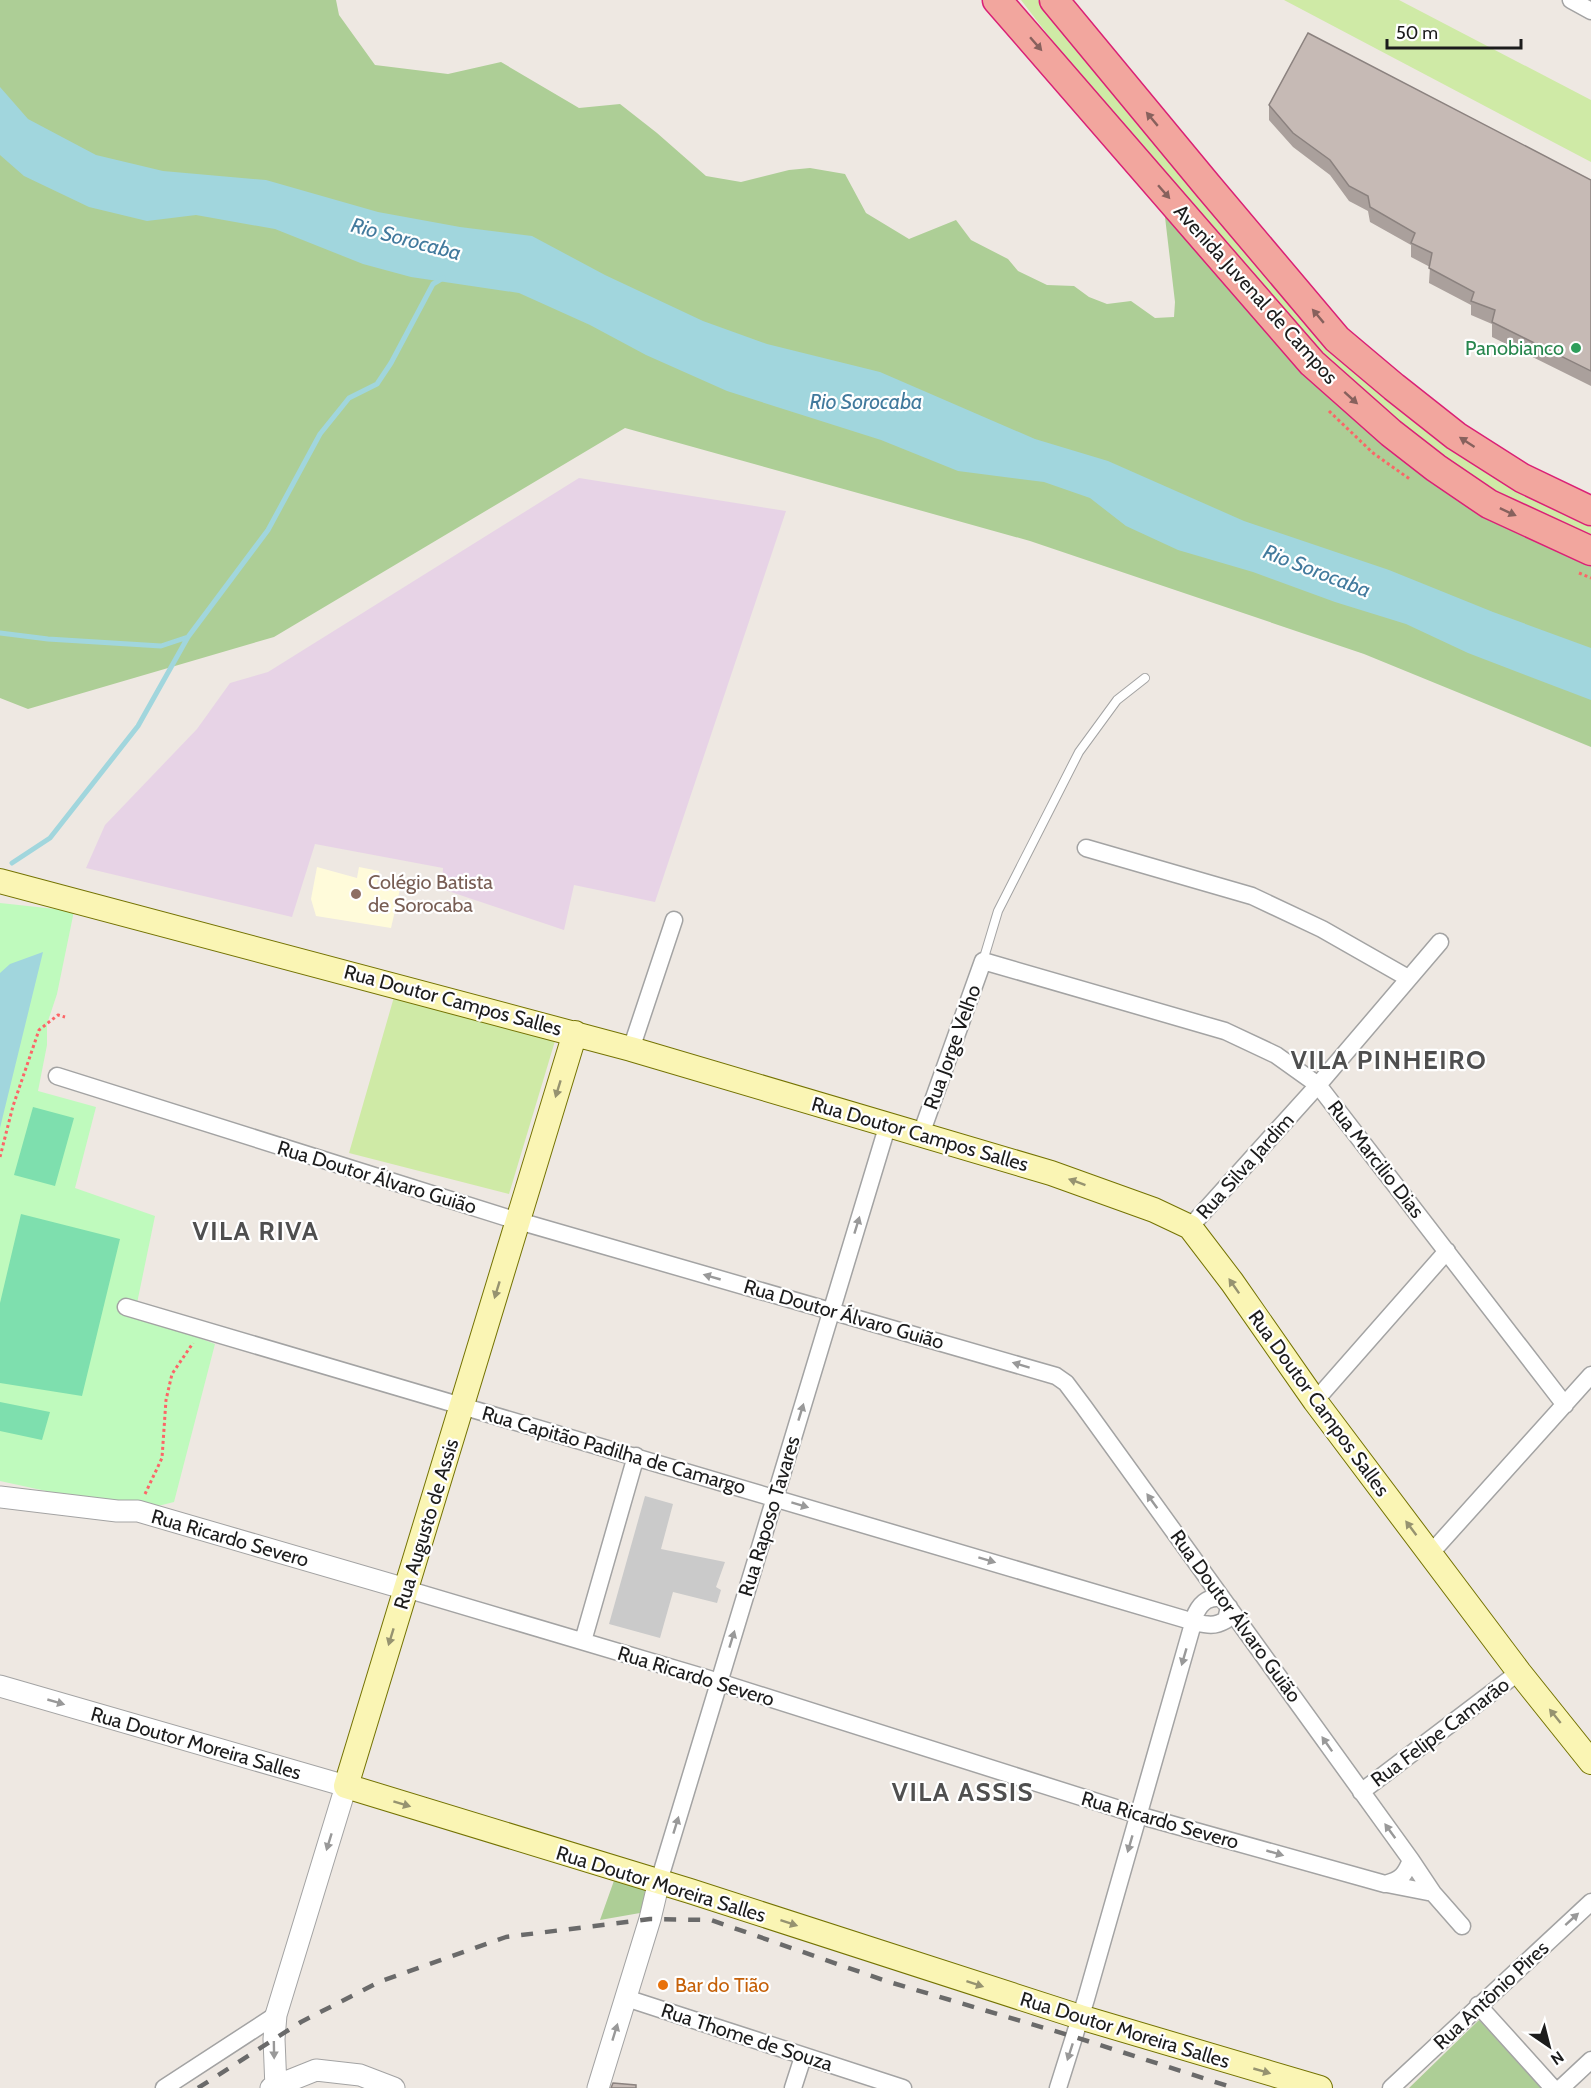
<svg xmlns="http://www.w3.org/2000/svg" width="1591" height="2088" viewBox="0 0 1591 2088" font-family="Cabin,sans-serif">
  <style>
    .industrial { fill: #e7d3e6 }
    .education { fill: #fffbda }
    .religious { fill: #cacaca }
    .grass { fill: #cfeaa6 }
    .forest { fill: #adce96 }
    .park { fill: #bffabd }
    .pitch { fill: #7edfae }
    .water { fill: #a1d6dd }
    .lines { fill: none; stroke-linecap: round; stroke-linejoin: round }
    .stream { stroke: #a1d6dd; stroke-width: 5 }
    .service-casing { stroke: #a3a3a3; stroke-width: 10 }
    .minor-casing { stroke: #a3a3a3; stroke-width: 19 }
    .tertiary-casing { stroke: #a3a3a3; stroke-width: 23 }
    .secondary-casing { stroke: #747303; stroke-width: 26 }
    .trunk-casing { stroke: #da2176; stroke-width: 31 }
    .path { stroke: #fc6567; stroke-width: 3; stroke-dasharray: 3 3; stroke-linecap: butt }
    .service { stroke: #fff; stroke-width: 8 }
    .minor { stroke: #fff; stroke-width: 16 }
    .tertiary { stroke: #fff; stroke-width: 21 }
    .secondary { stroke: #faf5b4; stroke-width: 24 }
    .trunk { stroke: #f2a69e; stroke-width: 28 }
    .rail { stroke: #6a6a6a; stroke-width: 4.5; stroke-dasharray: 12 12; stroke-linecap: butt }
    .wall { fill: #aaa09c }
    .building { fill: #c6bab5; stroke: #8b827f; stroke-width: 1.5 }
    .oneway { fill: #87615d }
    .oneway2 { fill: #969370 }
    .oneway3 { fill: #999 }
    .leisure-dot { fill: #2e9e5b; stroke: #fff; stroke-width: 2 }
    .education-dot { fill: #8d6e63; stroke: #fff; stroke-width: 2 }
    .food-dot { fill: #e8710a; stroke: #fff; stroke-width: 2 }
    .labels { text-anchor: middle; stroke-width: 4.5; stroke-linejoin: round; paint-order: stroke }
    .street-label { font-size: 20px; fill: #1c1c1c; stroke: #fff }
    .leisure-label { font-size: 20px; fill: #27864d; stroke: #fff; text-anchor: end }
    .education-label { font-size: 20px; fill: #785e54; stroke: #fff; text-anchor: start }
    .food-label { font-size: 20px; fill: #c56008; stroke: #fff; text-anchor: start }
    .water-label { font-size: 21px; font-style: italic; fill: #427a9d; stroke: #fff }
    .district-label { font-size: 26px; font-weight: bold; letter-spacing: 1.5px; fill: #4f4f4f; stroke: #fff }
  </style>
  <rect width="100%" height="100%" fill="#eee8e2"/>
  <!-- industrial -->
  <path class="industrial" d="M 579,478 L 786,511 L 655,902 L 574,885 L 564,930 L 442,889 L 443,868 L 315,844 L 292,917 L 86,868 L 105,825 L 197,729 L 230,683 L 268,672 Z"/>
  <!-- education -->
  <path class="education" d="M 317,867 L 357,878 L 359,867 L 379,871 L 377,883 L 400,889 L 391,928 L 316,916 L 311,899 Z"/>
  <!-- religious -->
  <path class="religious" d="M 645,1496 L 673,1504 L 661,1549 L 725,1562 L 716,1587 L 721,1590 L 717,1603 L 673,1592 L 660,1638 L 609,1624 Z"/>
  <!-- grass -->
  <path class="grass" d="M 1021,0 L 1038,0 L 1068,38 L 1305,316 L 1591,521 L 1591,539 L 1482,487 L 1419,443 L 1331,367 L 1061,52 Z
    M 1284,0 L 1399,0 L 1591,100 L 1591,162 Z
    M 394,997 L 555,1041 L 509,1194 L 349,1153 Z"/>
  <!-- forest -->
  <path class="forest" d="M 0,0 L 336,0 L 339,15 L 375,65 L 448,74 L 501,62 L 579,108 L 620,104 L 657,133 L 706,176 L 741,182 L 789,170 L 810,168 L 845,174 L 866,213 L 909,239 L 956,220 L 971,240 L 1008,259 L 1018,271 L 1047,285 L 1074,286 L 1089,297 L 1107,304 L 1131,301 L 1155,318 L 1174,317 L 1175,302 L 1165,217 L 1168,216 L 1274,338 L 1591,562 L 1591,747 L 1364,654 L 1030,541 L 625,428 L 274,637 L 28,709 L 0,698 Z
    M 616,1875 L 649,1890 L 640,1913 L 600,1920 Z
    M 1479,2020 L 1541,2088 L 1409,2088 Z"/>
  <!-- park -->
  <path class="park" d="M 0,903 L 74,911 L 57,994 L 47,1024 L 47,1045 L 38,1091 L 96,1107 L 75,1188 L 155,1216 L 135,1313 L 215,1344 L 174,1502 L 138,1511 L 0,1481 Z"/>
  <!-- pitch -->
  <path class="pitch" d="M 33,1107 L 74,1118 L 55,1186 L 14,1175 Z
    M 21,1214 L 120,1239 L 82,1396 L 0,1383 L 0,1303 Z
    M 0,1402 L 50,1412 L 42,1440 L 0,1431 Z"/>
  <!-- water -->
  <path class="water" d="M 0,87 L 28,119 L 96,155 L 163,171 L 266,180 L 378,212 L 460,227 L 532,236 L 605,275 L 703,321 L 767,344 L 880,372 L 1035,439 L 1108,461 L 1244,521 L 1389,570 L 1493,612 L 1591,648 L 1591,700 L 1468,653 L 1406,624 L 1335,602 L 1253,572 L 1178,550 L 1126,526 L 1090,498 L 1044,482 L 958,471 L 881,440 L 727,391 L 646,355 L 590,325 L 519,293 L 411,277 L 363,264 L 275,229 L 196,215 L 147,221 L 89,207 L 24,176 L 0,155 Z
    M 43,952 L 0,1128 L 0,973 L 10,964 Z"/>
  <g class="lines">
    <!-- stream -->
    <path class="stream" d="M 0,633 L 48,639 L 161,646 L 188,637
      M 12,863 L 50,838 L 138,726 L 188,637 L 268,530 L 320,434 L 349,398 L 377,384 L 391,363 L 433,284 L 443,278"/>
    <defs>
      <path id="service" d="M 983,961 L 998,911 L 1079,752 L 1117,700 L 1145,678"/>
      <path id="minor" d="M 1571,0 L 1591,11
        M 1086,848 L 1252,896 L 1322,929 L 1408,978
        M 631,1049 L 674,920
        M 57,1076 L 508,1218 L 1056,1376 L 1066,1383 L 1084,1407 L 1411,1860 C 1405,1875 1401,1880 1385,1884 L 1138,1815 L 706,1678 L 406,1589
        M 921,1134 L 983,961 L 1225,1031 L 1276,1055 L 1318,1085 L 1565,1405
        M 1190,1227 L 1318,1085 L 1440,942
        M 126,1307 L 1194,1622 C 1207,1625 1214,1627 1226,1620 L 1229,1607
        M 1315,1401 L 1447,1251
        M 1430,1554 L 1591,1375
        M 583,1641 L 636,1456
        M 1361,1792 L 1519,1672
        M 1411,1860 L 1433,1893 L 1462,1926
        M 659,1881 L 888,1124
        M 1387,1884 L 1433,1893
        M 626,1998 L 903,2088
        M 1478,2005 L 1553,2088
        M 164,2088 L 276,2015
        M 793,2088 L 803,2057
        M 1058,2088 L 1086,1999 L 1196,1613 C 1202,1601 1209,1597 1222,1598
        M 1391,2088 L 1591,1902
        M 1561,2088 L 1591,2060"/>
      <path id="tertiary" d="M 0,1497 L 117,1511 L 138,1511 L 406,1589
        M 0,1686 L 346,1786 L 276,2015 L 274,2039 L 276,2088
        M 271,2088 L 316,2070 L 360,2075 L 394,2088
        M 598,2088 L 650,1919 L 659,1881"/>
      <path id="secondary" d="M 0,881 L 631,1049 L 1051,1173 L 1154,1210 L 1190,1227 L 1232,1282 L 1315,1401 L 1519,1672 L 1591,1762
        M 575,1033 L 346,1786 L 690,1891 L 1080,2017 L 1320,2088"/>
      <path id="trunk" d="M 997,0 L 1312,363 L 1391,433 L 1436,468 L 1489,504 L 1591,551
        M 1054,0 L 1207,185 L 1337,339 L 1394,387 L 1456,436 L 1522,478 L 1591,511"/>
    </defs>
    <!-- service casing -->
    <use href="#service" class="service-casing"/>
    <!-- minor casing -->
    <use href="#minor" class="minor-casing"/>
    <!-- tertiary casing -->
    <use href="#tertiary" class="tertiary-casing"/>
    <!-- secondary casing -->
    <use href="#secondary" class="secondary-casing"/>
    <!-- trunk casing -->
    <use href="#trunk" class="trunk-casing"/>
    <!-- path -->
    <path class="path" d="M 1329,411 L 1373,453 L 1411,480
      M 1579,573 L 1591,578
      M 0,1157 L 13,1106 L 39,1030 L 58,1015 L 65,1017
      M 145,1494 L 162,1458 L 166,1400 L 172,1374 L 193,1343"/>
    <!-- service -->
    <use href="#service" class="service"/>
    <!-- minor -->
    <use href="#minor" class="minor"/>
    <!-- tertiary -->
    <use href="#tertiary" class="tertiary"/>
    <!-- secondary -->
    <use href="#secondary" class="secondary"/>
    <!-- trunk -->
    <use href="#trunk" class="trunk"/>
    <!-- rail -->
    <path class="rail" d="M 198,2088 L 301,2022 L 379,1982 L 506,1937 L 650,1919 L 711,1920 L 886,1981 L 1075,2037 L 1234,2088"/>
  </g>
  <!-- wall -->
  <path class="wall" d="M 1269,105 L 1591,180 L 1591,386 L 1492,337 L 1492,324 L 1471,315 L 1471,305 L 1429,283 L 1430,267 L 1411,257 L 1411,245 L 1370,222 L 1368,211 L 1349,201 L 1330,175 L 1293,147 L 1269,120 Z"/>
  <!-- building -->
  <path class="building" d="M 1308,33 L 1591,180 L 1591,371 L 1492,322 L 1495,310 L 1471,301 L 1474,292 L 1429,268 L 1432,253 L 1411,243 L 1415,233 L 1370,207 L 1368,196 L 1349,186 L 1330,160 L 1293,133 L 1269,105 Z
    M 613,2083 L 636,2085 L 636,2088 L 611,2088 Z"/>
  <!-- one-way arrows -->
  <defs><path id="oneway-solid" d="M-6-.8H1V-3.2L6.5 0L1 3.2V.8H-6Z" transform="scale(1.5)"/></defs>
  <g class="oneway">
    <use href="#oneway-solid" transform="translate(1036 44) rotate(49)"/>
    <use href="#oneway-solid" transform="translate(1152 119) rotate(-130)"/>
    <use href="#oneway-solid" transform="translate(1164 192) rotate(49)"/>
    <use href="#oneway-solid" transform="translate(1318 316) rotate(-130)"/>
    <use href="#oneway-solid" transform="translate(1351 398) rotate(42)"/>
    <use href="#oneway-solid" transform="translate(1467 442) rotate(-147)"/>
    <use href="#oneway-solid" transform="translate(1508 512) rotate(25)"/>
  </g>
  <g class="oneway2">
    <use href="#oneway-solid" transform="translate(558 1089) rotate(107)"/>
    <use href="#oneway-solid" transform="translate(1077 1182) rotate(-160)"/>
    <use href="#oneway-solid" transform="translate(1234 1286) rotate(-125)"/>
    <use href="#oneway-solid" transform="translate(497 1290) rotate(107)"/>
    <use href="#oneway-solid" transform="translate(1411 1528) rotate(-127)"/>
    <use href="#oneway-solid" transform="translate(391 1637) rotate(107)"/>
    <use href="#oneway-solid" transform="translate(1555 1716) rotate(-129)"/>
    <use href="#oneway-solid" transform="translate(402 1804) rotate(17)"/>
    <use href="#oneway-solid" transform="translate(789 1923) rotate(18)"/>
    <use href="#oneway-solid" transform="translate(975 1984) rotate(18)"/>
    <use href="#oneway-solid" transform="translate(1262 2071) rotate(16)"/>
  </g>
  <g class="oneway3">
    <use href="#oneway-solid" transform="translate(857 1225) rotate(-73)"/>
    <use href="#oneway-solid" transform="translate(712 1277) rotate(-164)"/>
    <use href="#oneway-solid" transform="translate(1021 1365) rotate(-163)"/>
    <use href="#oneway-solid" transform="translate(801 1412) rotate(-73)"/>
    <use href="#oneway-solid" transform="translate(1152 1501) rotate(-126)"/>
    <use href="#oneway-solid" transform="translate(800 1505) rotate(17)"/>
    <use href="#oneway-solid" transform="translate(987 1560) rotate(17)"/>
    <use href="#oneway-solid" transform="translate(732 1639) rotate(-73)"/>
    <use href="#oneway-solid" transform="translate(1184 1657) rotate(106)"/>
    <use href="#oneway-solid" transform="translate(56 1702) rotate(16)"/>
    <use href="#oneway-solid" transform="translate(1327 1744) rotate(-125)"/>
    <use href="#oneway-solid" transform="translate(676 1825) rotate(-73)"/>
    <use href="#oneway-solid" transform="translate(1390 1831) rotate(-126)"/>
    <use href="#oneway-solid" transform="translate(329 1842) rotate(107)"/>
    <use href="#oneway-solid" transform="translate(1130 1844) rotate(106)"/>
    <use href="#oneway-solid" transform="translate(1275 1853) rotate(16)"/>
    <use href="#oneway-solid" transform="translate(1572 1919) rotate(-42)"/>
    <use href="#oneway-solid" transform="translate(615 2032) rotate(-73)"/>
    <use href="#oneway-solid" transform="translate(274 2050) rotate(89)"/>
    <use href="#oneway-solid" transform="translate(1070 2052) rotate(108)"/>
  </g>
  <!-- markers -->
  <circle class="leisure-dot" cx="1576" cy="348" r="6"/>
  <circle class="education-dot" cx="356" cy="894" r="6"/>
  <circle class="food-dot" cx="663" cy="1985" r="6"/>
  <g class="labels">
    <!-- street labels -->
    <g class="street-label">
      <text transform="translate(1256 294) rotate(48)" y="7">Avenida Juvenal de Campos</text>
      <text transform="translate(453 1000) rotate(15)" y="7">Rua Doutor Campos Salles</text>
      <text transform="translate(952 1047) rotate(-70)" y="7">Rua Jorge Velho</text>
      <text transform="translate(920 1134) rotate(16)" y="7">Rua Doutor Campos Salles</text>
      <text transform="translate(1376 1159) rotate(52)" y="7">Rua Marcilio Dias</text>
      <text transform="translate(1245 1166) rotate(-48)" y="7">Rua Silva Jardim</text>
      <text transform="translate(377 1177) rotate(17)" y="7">Rua Doutor Álvaro Guião</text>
      <text transform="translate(844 1314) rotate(16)" y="7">Rua Doutor Álvaro Guião</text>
      <text transform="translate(1319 1403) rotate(54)" y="7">Rua Doutor Campos Salles</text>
      <text transform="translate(614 1450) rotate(16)" y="7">Rua Capitão Padilha de Camargo</text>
      <text transform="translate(769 1516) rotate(-73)" y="7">Rua Raposo Tavares</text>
      <text transform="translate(426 1524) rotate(-73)" y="7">Rua Augusto de Assis</text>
      <text transform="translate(230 1538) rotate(16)" y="7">Rua Ricardo Severo</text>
      <text transform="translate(1236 1616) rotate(54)" y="7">Rua Doutor Álvaro Guião</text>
      <text transform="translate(696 1676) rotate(17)" y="7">Rua Ricardo Severo</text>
      <text transform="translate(1440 1732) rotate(-37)" y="7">Rua Felipe Camarão</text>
      <text transform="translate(196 1743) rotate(16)" y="7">Rua Doutor Moreira Salles</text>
      <text transform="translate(1160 1820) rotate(16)" y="7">Rua Ricardo Severo</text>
      <text transform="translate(661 1884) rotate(17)" y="7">Rua Doutor Moreira Salles</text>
      <text transform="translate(1491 1995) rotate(-43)" y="7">Rua Antônio Pires</text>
      <text transform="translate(1125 2030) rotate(17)" y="7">Rua Doutor Moreira Salles</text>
      <text transform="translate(747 2037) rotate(18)" y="7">Rua Thome de Souza</text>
    </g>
    <!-- leisure labels -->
    <g class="leisure-label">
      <text x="1564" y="355">Panobianco</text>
    </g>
    <!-- education labels -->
    <g class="education-label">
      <text x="368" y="889">Colégio Batista<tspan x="368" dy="23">de Sorocaba</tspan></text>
    </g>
    <!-- food labels -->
    <g class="food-label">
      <text x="675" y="1992">Bar do Tião</text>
    </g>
    <!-- water labels -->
    <g class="water-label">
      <text transform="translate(406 239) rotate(15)" y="7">Rio Sorocaba</text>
      <text x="866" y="409">Rio Sorocaba</text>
      <text transform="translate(1317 571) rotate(21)" y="7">Rio Sorocaba</text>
    </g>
    <!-- district labels -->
    <g class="district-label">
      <text x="1389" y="1069">VILA PINHEIRO</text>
      <text x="256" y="1240">VILA RIVA</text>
      <text x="963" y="1801">VILA ASSIS</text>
    </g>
  </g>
  <!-- north arrow -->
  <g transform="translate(1549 2046) rotate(145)" stroke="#ffffff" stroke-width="4.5" paint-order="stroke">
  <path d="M0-4.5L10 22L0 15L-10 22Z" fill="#1c1c1c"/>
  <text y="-9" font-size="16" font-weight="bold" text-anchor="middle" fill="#1c1c1c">N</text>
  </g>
  <!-- scale -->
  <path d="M1387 39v9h134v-9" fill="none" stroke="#1c1c1c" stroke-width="3"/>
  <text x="1396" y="39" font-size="18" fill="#1c1c1c" stroke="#ffffff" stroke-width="4.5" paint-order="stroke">50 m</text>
</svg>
